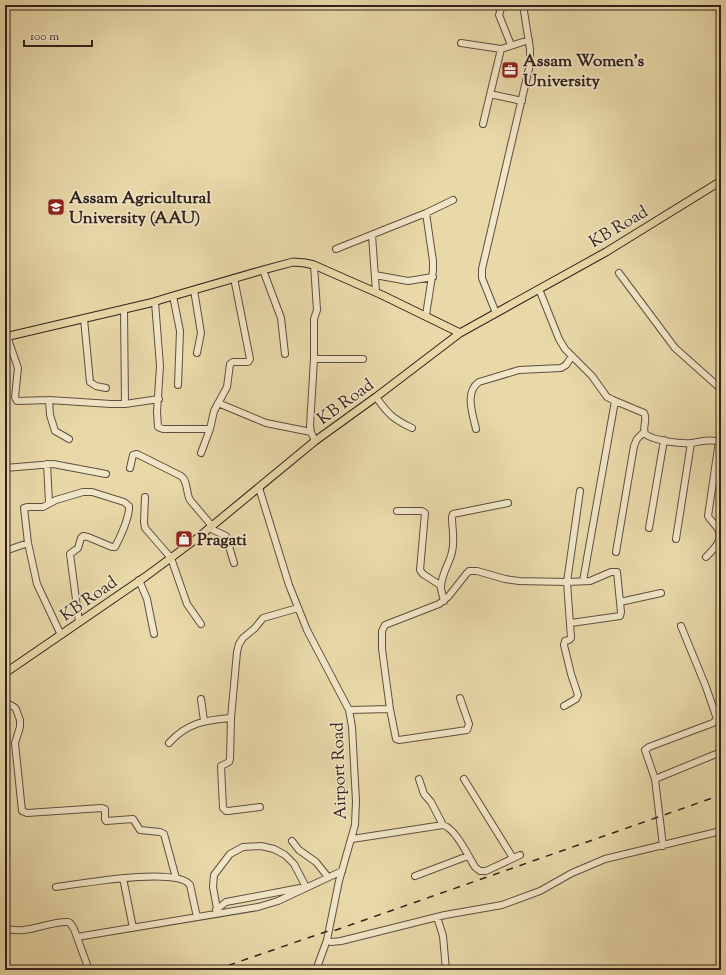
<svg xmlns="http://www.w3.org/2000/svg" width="726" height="975" viewBox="0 0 726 975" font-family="'Sorts Mill Goudy',serif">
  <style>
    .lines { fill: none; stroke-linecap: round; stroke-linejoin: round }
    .minor-casing { stroke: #5e4f3f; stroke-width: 8 }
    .major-casing { stroke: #30211c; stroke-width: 9 }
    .minor { stroke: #f1e6c7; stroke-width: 6 }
    .major { stroke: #e9d9a9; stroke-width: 7 }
    .rail { stroke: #30211c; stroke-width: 1.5; stroke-dasharray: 7 7; stroke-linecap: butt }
    .labels { text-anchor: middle; stroke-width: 3.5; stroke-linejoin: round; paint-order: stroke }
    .poi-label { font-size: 17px; font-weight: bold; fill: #30211c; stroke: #f1e6c7; text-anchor: start }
    .street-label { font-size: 17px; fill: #30211c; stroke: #f1e6c7 }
  </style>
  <rect width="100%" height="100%" fill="#e9d9a9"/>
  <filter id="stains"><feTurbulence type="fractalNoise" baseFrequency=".005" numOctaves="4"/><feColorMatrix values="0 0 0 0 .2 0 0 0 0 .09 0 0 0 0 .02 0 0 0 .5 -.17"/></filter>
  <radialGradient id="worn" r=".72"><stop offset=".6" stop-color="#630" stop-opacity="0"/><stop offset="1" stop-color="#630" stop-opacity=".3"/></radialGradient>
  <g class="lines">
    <defs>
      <path id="minor" d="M 502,5 L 499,15 L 511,45
        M 461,43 L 501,49
        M 490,94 L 522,101
        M 483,124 L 501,49 L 529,40
        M 372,235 L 376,292
        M 336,249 L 426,213 L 453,200
        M 314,265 L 317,310 L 314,319 L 314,359 L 310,426 L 311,432 L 315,441
        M 263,270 L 281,318 L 285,354
        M 619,273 L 675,348 L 721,389
        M 375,275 L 408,281 L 433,277
        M 539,289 L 559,339 L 565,349 L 592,376 L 607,397 L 613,400 L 644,413 C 648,419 642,427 645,434 C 655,441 680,444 692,443 C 703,441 711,439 721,442
        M 194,290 L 201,333 L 197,353
        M 173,296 L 180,331 L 178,385
        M 155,302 L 160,366 L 157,412 L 158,427 L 163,429 L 210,429
        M 124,309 L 125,404
        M 496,313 L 482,278 L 482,269 L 530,64 L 530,49 L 523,5
        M 426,315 L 433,270 L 433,261 L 426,213
        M 84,319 L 90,382 L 96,386 L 106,388
        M 7,336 L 18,368 L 15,397 L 17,401 L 49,400 L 111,404 L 125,404 L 159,399
        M 314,359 L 363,359
        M 376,397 C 388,414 393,419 412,428
        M 49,400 L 50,415 L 55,431 L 69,439
        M 218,403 L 266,423 L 311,432
        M 476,429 C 473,415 464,392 479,382 L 519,370 L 561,368 L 566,365 L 572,356
        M 201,453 L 210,429 L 214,411 L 227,387 L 230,364 L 233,362 L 248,362 L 250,359 L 234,278
        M 47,464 L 49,503
        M 5,468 L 53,464 L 106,474
        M 130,468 L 133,455 L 137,454 L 181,476 C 188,481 186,493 190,500 L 212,526
        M 259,488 L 289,585 L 307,630 L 349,710 L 352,727 L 356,801 L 355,825 L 339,881 L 327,940 L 316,970
        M 145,497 L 144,522 L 145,528 L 171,558 L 187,604 L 201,624
        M 397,511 L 422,511 L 425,513 L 420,570 L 423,574 L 440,585 L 444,601
        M 209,528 L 226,536 L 234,563
        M 649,528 L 664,440
        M 676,539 L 691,443
        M 5,551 L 28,543
        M 616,552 L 634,446 L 637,439 L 644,432
        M 706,557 C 713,550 724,540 718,529 C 715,524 711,521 708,516 L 719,441
        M 139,580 L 147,599 L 154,634
        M 583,581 L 615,401
        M 441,588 C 441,574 449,565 452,552 C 455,540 452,528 452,517 L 453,514 L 508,503
        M 620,602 L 661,593
        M 61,635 L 37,584 L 28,543 L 24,508 L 28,507 L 43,507 L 56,500 L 83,492 L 92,492 L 124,502 L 129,506 C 130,516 120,538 115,547 L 112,547 L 88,537 L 83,536 L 81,538 L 78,548 L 70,554 L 79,622
        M 5,664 L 7,672
        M 460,698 L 469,724 L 467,730 L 399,740 L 396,739 L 390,709 L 382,649 L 382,631 L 385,625 L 439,604 L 448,597 L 467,573 L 469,571 L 477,571 L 505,579 L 519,581 L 567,582 L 590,581 L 611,572 L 617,572 L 621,612 L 620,616 L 571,623
        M 201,699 L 204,721
        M 5,702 L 14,707 L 16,709 L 20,720 L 20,727 L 15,743 L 22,811 L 27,813 L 102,808 L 105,809 L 105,819 L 106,821 L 133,819 L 140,830 L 160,832 L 164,834 L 176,878
        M 564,706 L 576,699 L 578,695 L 571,674 L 564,645 L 565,641 L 569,640 L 571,638 L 567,582 L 580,491
        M 349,710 L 390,709
        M 169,743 C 187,723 205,720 231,718
        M 419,779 L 424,794 L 431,802 L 443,825
        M 464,779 L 513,858
        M 655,779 L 721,752
        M 260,807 L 228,811 L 226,811 L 223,808 L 221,766 L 229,762 L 230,759 L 231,718 L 237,652 L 239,644 L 243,638 L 255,628 L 263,618 L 298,608
        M 352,839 L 443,825 C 456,829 468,856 475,867 L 480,871 L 486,871 L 520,855
        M 292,841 L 299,850 L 316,862 L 328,877
        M 663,846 L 655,779 L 645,750 L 649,747 L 713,723 L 717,719 L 706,687 L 681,626
        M 415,876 L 468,856
        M 123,878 L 133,928
        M 56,887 C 79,884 177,866 190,885 L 197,917
        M 217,909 L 213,887 L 214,875 L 230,854 L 243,847 L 261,846 L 274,849 L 285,855 L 294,864 L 306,887
        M 216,910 L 226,902 L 300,888
        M 437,917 L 443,936 L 446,970
        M 5,928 C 26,936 47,921 68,922 L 70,923 L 74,929 L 89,970
        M 77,937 L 258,907 L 278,901 L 342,871
        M 327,940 L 331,942 L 341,941 L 445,915 L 502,905 L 540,891 L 572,873 L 605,859 L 721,831"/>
      <path id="major" d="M 5,337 L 150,303 L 173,296 L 263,270 L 293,262 L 305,263 L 314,265 L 382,295 L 460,333
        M 5,673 L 145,577 L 195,540 L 315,441 L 376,397 L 460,333 L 606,252 L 721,181"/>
    </defs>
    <!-- minor casing -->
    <use href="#minor" class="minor-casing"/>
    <!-- major casing -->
    <use href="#major" class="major-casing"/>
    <!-- minor -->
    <use href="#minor" class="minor"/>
    <!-- major -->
    <use href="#major" class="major"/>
    <!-- rail -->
    <path class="rail" d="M 215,970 L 328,931 L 336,930 L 721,795"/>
  </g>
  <!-- icons -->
  <defs>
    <symbol id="office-square" viewBox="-11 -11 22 22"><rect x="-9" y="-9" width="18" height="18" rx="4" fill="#8f2418" stroke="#f1e6c7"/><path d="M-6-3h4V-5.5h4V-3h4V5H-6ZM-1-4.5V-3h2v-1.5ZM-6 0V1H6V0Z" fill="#fff"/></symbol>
    <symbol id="university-square" viewBox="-11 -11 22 22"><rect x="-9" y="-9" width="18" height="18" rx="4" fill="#8f2418" stroke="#f1e6c7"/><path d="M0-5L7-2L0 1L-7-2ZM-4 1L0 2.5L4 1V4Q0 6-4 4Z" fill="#fff"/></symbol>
    <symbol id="shop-square" viewBox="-11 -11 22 22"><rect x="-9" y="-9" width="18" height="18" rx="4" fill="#8f2418" stroke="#f1e6c7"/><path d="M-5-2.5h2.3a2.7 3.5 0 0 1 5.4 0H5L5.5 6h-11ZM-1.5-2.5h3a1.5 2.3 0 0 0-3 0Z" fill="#fff"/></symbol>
  </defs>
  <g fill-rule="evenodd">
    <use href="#office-square" x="500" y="60" width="20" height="20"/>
    <use href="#university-square" x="46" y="197" width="20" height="20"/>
    <use href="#shop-square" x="174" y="529" width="20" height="20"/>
  </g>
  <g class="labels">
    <!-- poi labels -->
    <g class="poi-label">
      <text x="523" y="66">Assam Women's<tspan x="523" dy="20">University</tspan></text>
      <text x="69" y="203">Assam Agricultural<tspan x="69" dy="20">University (AAU)</tspan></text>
      <text x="197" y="545">Pragati</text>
    </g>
    <!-- street labels -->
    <g class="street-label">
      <text transform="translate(618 226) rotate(-31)" y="6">KB Road</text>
      <text transform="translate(345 401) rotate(-36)" y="6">KB Road</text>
      <text transform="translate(88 598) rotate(-35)" y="6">KB Road</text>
      <text transform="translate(338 771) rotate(-92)" y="6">Airport Road</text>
    </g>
  </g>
  <!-- margin -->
  <rect width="726" height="975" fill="none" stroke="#e9d9a9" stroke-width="20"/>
  <rect x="6" y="6" width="714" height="963" fill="none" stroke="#30211c" stroke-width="2"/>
  <rect x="10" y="10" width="706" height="955" fill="none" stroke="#30211c"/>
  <!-- scale -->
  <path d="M24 40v6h68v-6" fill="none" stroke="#30211c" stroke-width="2"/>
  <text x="30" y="40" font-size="12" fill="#30211c" stroke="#f1e6c7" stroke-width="3" paint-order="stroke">100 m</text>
  <rect width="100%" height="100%" filter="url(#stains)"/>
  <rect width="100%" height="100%" fill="url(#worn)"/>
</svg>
